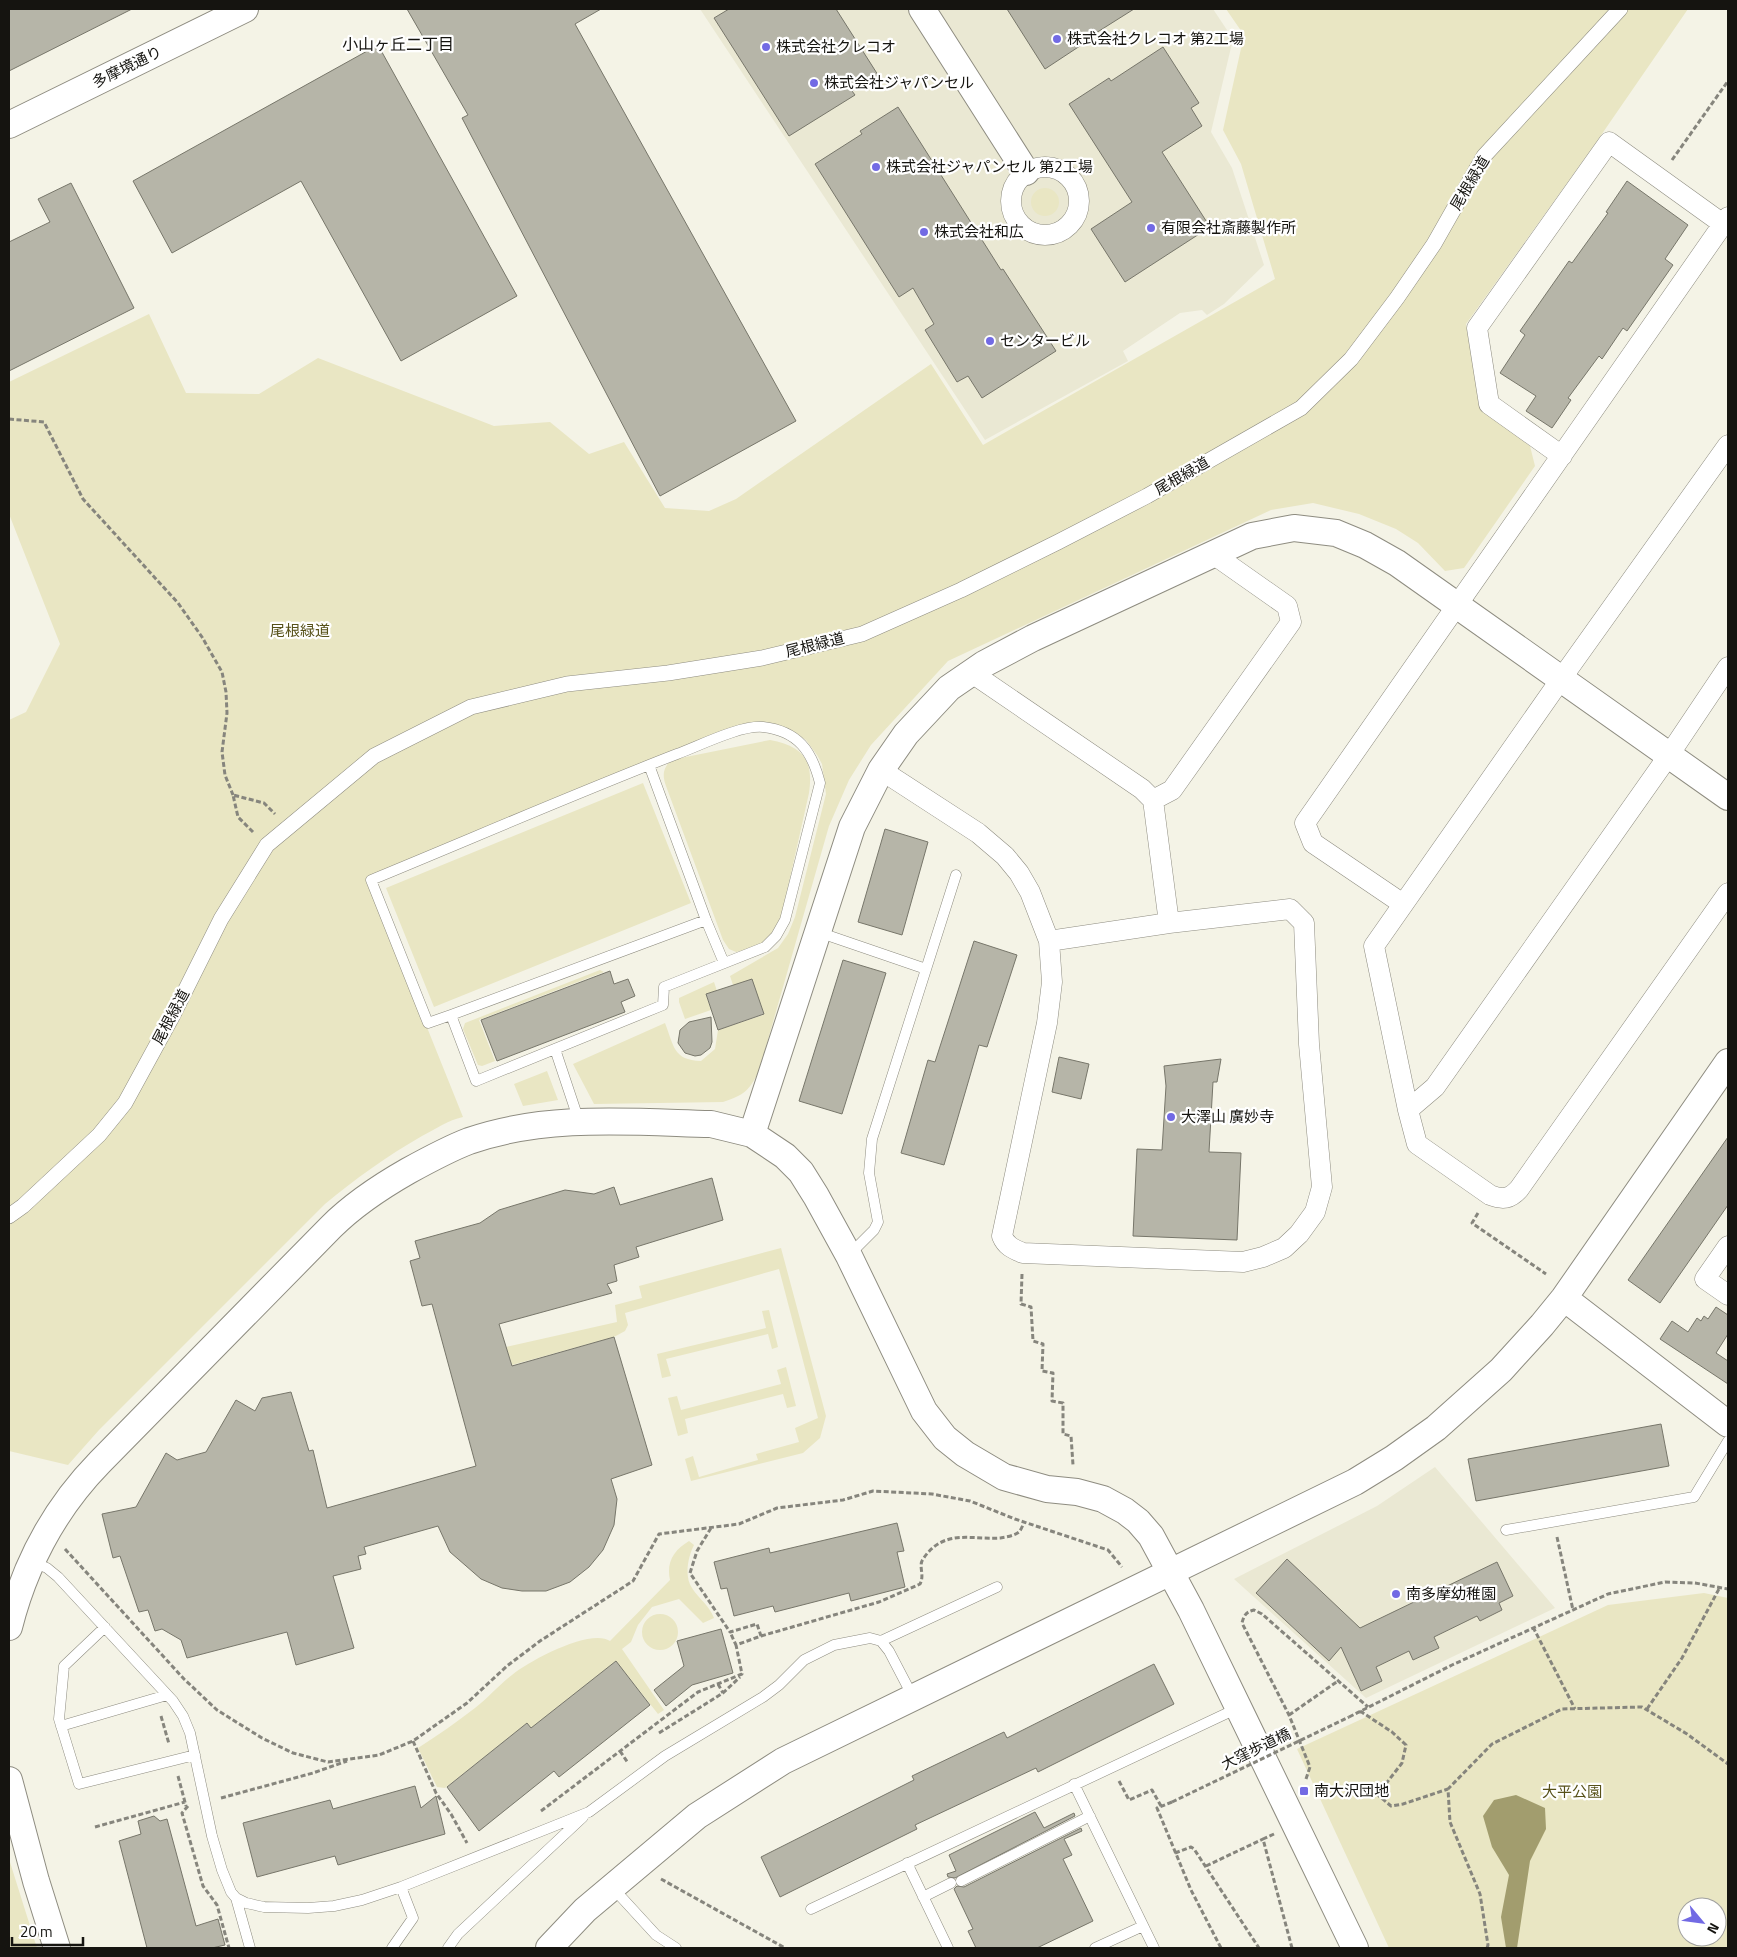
<svg xmlns="http://www.w3.org/2000/svg" width="1737" height="1957" viewBox="0 0 1737 1957" font-family="'Titillium Web','Noto Sans JP',sans-serif">
  <style>
    .built { fill: #eae8d3 }
    .green { fill: #e9e6c3; fill-rule: evenodd }
    .water { fill: #a29d6e }
    .building { fill: #b6b5a8; stroke: #77766a }
    .lines { fill: none; stroke-linecap: round; stroke-linejoin: round }
    .service-casing { stroke: #8e8c80; stroke-width: 11 }
    .pedestrian-casing { stroke: #8e8c80; stroke-width: 16 }
    .minor-casing { stroke: #8e8c80; stroke-width: 21 }
    .tertiary-casing { stroke: #8e8c80; stroke-width: 28 }
    .path { stroke: #86857d; stroke-width: 3; stroke-dasharray: 5 2.5; stroke-linecap: butt }
    .service { stroke: #fff; stroke-width: 10 }
    .pedestrian { stroke: #fff; stroke-width: 15 }
    .minor { stroke: #fff; stroke-width: 20 }
    .tertiary { stroke: #fff; stroke-width: 26 }
    .path-bridge { stroke: #86857d; stroke-width: 3; stroke-dasharray: 5 2.5; stroke-linecap: butt }
    .poi-dot { fill: #726ae4; stroke: #fff; stroke-width: 2 }
    .labels { text-anchor: middle; stroke-width: 4.5; stroke-linejoin: round; paint-order: stroke }
    .poi-label { font-size: 15px; fill: #151410; stroke: #fff; text-anchor: start }
    .street-label { font-size: 15px; fill: #151410; stroke: #fff }
    .park-label { font-size: 15px; fill: #575119; stroke: #fff }
    .neighbourhood-label { font-size: 16px; fill: #151410; stroke: #fff }
  </style>
  <rect width="100%" height="100%" fill="#f4f3e6"/>
  <!-- built -->
  <path class="built" d="M 700,9 L 1213,9 L 1233,39 L 1211,132 L 1232,168 L 1264,265 L 1224,304 L 1207,315 L 1202,310 L 1180,313 L 1123,351 L 1128,361 L 985,440 Z
    M 1435,1467 L 1555,1608 L 1366,1698 L 1234,1579 L 1377,1506 Z"/>
  <!-- green -->
  <path class="green" d="M 1226,9 L 1688,9 L 1595,144 L 1466,324 L 1480,403 L 1486,413 L 1530,446 L 1535,466 L 1464,568 L 1445,571 L 1418,543 L 1396,529 L 1359,514 L 1313,503 L 1271,510 L 948,661 L 871,745 L 849,780 L 829,826 L 759,1071 C 749,1091 744,1095 723,1102 L 594,1104 L 573,1064 L 665,1023 C 674,1046 673,1060 701,1061 L 715,1049 L 718,1030 L 763,1015 L 763,1010 L 733,985 L 730,976 L 778,948 L 788,934 L 795,917 L 826,794 L 822,764 L 817,755 L 806,740 L 791,731 L 753,724 L 367,878 L 463,1117 C 448,1120 436,1129 422,1136 C 387,1156 355,1179 325,1204 L 99,1430 L 68,1465 L 9,1451 L 9,720 L 26,712 L 60,644 L 9,514 L 9,382 L 149,314 L 186,393 L 259,394 L 318,358 L 494,426 L 550,422 L 589,454 L 624,442 L 665,508 L 709,511 L 736,499 L 931,364 L 983,445 L 1275,279 L 1241,164 L 1223,130 L 1244,35 Z
    M1031 202a14 14 0 1 1 28 0a14 14 0 1 1-28 0Z
    M 770,740 C 802,746 814,759 809,793 L 781,918 C 771,941 761,947 736,952 L 729,949 L 723,940 L 666,786 C 662,774 663,769 671,760 Z
    M 643,783 L 691,903 L 434,1007 L 386,888 Z
    M 600,970 L 604,972 L 479,1020 L 495,1061 L 482,1066 L 478,1065 L 463,1029 L 465,1023 Z
    M 714,982 L 717,991 L 706,995 L 711,1010 L 685,1019 L 679,1002 L 679,998 Z
    M 547,1071 L 558,1100 L 523,1106 L 514,1084 Z
    M 781,1248 L 826,1416 L 820,1438 L 803,1453 L 691,1481 L 685,1459 L 693,1456 L 699,1477 L 758,1460 L 756,1454 L 799,1442 L 795,1428 L 818,1418 L 779,1269 L 625,1313 L 628,1325 L 625,1331 L 614,1337 L 512,1365 L 506,1347 L 617,1322 L 615,1305 L 642,1298 L 639,1286 Z
    M 769,1310 L 778,1347 L 772,1349 L 768,1334 L 666,1359 L 671,1376 L 662,1378 L 657,1354 L 766,1328 L 762,1311 Z
    M 786,1367 L 796,1406 L 787,1408 L 783,1394 L 685,1419 L 688,1433 L 678,1436 L 668,1398 L 677,1396 L 681,1410 L 781,1384 L 777,1370 Z
    M 689,1541 L 694,1545 C 688,1557 684,1576 692,1588 C 699,1599 709,1605 714,1618 L 703,1623 L 679,1599 L 652,1607 L 638,1625 L 631,1642 L 622,1649 L 664,1710 L 658,1714 L 616,1661 L 531,1728 L 527,1723 L 445,1788 L 437,1787 L 418,1748 C 438,1735 457,1722 475,1708 C 488,1698 499,1685 512,1675 C 530,1660 591,1628 610,1641 L 670,1580 C 666,1562 674,1550 689,1541 Z
    M 1704,1593 L 1728,1598 L 1728,1948 L 1389,1948 L 1297,1749 L 1608,1605 ZM 1687,1907 L 1717,1907 L 1717,1937 L 1687,1937 Z
    M642 1632a18 18 0 1 1 36 0a18 18 0 1 1-36 0Z
    M 9,1859 L 37,1948 L 9,1948 Z"/>
  <!-- water -->
  <path class="water" d="M 1516,1795 L 1545,1808 L 1546,1829 L 1530,1861 L 1517,1948 L 1506,1948 L 1501,1917 L 1509,1875 L 1492,1847 L 1483,1816 L 1494,1800 Z"/>
  <!-- building -->
  <path class="building" d="M 9,9 L 132,9 L 9,71 Z
    M 407,9 L 601,9 L 575,24 L 796,421 L 660,496 L 462,118 L 468,115 Z
    M 729,9 L 836,9 L 878,75 L 852,91 L 855,95 L 789,136 L 714,18 Z
    M 1007,9 L 1134,9 L 1088,38 L 1089,40 L 1045,69 Z
    M 378,45 L 517,296 L 401,361 L 301,181 L 172,253 L 133,181 Z
    M 1163,47 L 1199,103 L 1191,108 L 1202,126 L 1162,152 L 1210,227 L 1125,282 L 1091,229 L 1132,202 L 1069,104 L 1109,78 L 1111,81 Z
    M 898,107 L 1001,270 L 1003,269 L 1056,351 L 982,398 L 968,376 L 957,382 L 925,330 L 934,324 L 913,288 L 899,297 L 815,164 L 862,134 L 860,131 Z
    M 1627,181 L 1688,225 L 1665,259 L 1673,265 L 1627,331 L 1623,328 L 1602,359 L 1599,356 L 1568,398 L 1571,400 L 1552,428 L 1526,411 L 1536,396 L 1500,373 L 1525,335 L 1520,331 L 1569,261 L 1572,263 L 1608,213 L 1606,212 Z
    M 71,183 L 134,308 L 9,371 L 9,242 L 50,222 L 38,199 Z
    M 885,829 L 928,842 L 902,935 L 858,922 Z
    M 974,941 L 1017,955 L 987,1047 L 979,1045 L 944,1165 L 901,1153 L 928,1060 L 935,1062 Z
    M 843,960 L 886,973 L 842,1114 L 799,1101 Z
    M 610,971 L 614,984 L 628,979 L 635,996 L 621,1002 L 625,1012 L 497,1061 L 481,1020 Z
    M 752,979 L 764,1014 L 718,1030 L 706,994 Z
    M 711,1017 L 712,1042 L 710,1048 L 701,1055 L 695,1056 L 685,1053 L 678,1043 L 680,1030 L 689,1022 Z
    M 1059,1057 L 1089,1064 L 1081,1099 L 1052,1092 Z
    M 1221,1059 L 1217,1082 L 1213,1082 L 1209,1152 L 1241,1153 L 1237,1240 L 1133,1236 L 1137,1149 L 1162,1150 L 1166,1086 L 1164,1066 Z
    M 1728,1137 L 1728,1205 L 1660,1303 L 1628,1280 Z
    M 712,1178 L 723,1220 L 636,1247 L 639,1257 L 614,1265 L 617,1281 L 607,1284 L 612,1293 L 499,1324 L 512,1366 L 614,1337 L 652,1465 L 611,1479 L 617,1499 L 614,1525 L 603,1550 L 589,1567 L 570,1582 L 546,1591 L 522,1591 L 502,1588 L 481,1579 L 450,1552 L 438,1526 L 364,1547 L 366,1554 L 358,1556 L 361,1569 L 333,1576 L 354,1648 L 296,1665 L 287,1632 L 187,1658 L 181,1640 L 162,1629 L 155,1631 L 148,1610 L 139,1612 L 120,1556 L 113,1558 L 102,1514 L 136,1507 L 166,1453 L 177,1460 L 206,1452 L 236,1400 L 255,1411 L 262,1398 L 291,1392 L 309,1451 L 313,1450 L 327,1508 L 476,1466 L 432,1304 L 422,1306 L 410,1261 L 420,1258 L 415,1241 L 480,1223 L 499,1210 L 565,1190 L 594,1194 L 614,1187 L 620,1205 Z
    M 1716,1307 L 1728,1315 L 1728,1334 L 1716,1353 L 1728,1361 L 1728,1384 L 1660,1339 L 1672,1321 L 1688,1332 L 1697,1318 L 1701,1321 L 1704,1316 L 1708,1319 Z
    M 1661,1424 L 1669,1466 L 1476,1501 L 1468,1459 Z
    M 897,1523 L 904,1551 L 897,1552 L 905,1587 L 851,1601 L 849,1593 L 775,1612 L 773,1606 L 734,1616 L 727,1588 L 721,1589 L 714,1562 L 769,1548 L 770,1553 Z
    M 1287,1559 L 1360,1628 L 1497,1562 L 1513,1596 L 1499,1603 L 1502,1610 L 1480,1621 L 1477,1616 L 1434,1637 L 1439,1648 L 1413,1660 L 1409,1651 L 1376,1667 L 1382,1681 L 1361,1691 L 1341,1647 L 1329,1661 L 1256,1593 Z
    M 721,1629 L 733,1673 L 692,1685 L 666,1706 L 654,1690 L 684,1666 L 677,1641 Z
    M 616,1661 L 650,1705 L 559,1777 L 554,1771 L 479,1831 L 447,1787 L 527,1723 L 531,1728 Z
    M 1154,1664 L 1174,1704 L 1038,1772 L 1036,1768 L 915,1825 L 917,1829 L 780,1897 L 761,1857 L 914,1780 L 912,1776 L 1004,1732 L 1007,1738 Z
    M 415,1786 L 421,1808 L 436,1796 L 445,1834 L 338,1865 L 335,1856 L 257,1877 L 243,1823 L 330,1800 L 333,1809 Z
    M 1035,1812 L 1044,1828 L 1074,1813 L 1075,1816 L 955,1878 L 948,1877 L 947,1874 L 956,1871 L 949,1855 Z
    M 154,1816 L 160,1821 L 167,1819 L 196,1926 L 218,1919 L 225,1945 L 212,1948 L 147,1948 L 119,1841 L 141,1834 L 138,1821 Z
    M 1081,1828 L 1082,1831 L 1064,1839 L 1072,1855 L 1063,1859 L 1093,1921 L 1037,1948 L 976,1948 L 968,1931 L 973,1929 L 954,1889 L 957,1886 L 964,1887 Z"/>
  <g class="lines">
    <defs>
      <path id="service" d="M 649,765 L 706,920 L 724,963
        M 818,932 L 926,969
        M 451,1015 L 476,1081 L 663,1005 L 664,987 L 765,947 L 776,936 L 785,920 L 820,783 C 812,751 798,731 763,727 C 740,725 699,746 677,754 C 574,794 473,838 371,880 L 428,1023 L 451,1015 L 706,920
        M 555,1049 L 579,1121
        M 849,1255 L 874,1230 L 878,1222 L 869,1173 L 872,1139 L 956,875
        M 1506,1530 L 1694,1497 L 1728,1441
        M 31,1561 L 47,1568 L 58,1577 L 173,1701 L 183,1716 L 190,1733 L 212,1836 L 222,1870 L 231,1892 L 236,1898 L 246,1903 L 264,1907 L 308,1908 L 334,1906 L 362,1900 L 401,1887 L 589,1812 L 665,1756 L 763,1697 L 779,1685 L 804,1660 L 834,1645 L 870,1638 L 881,1641 L 889,1651 L 913,1697
        M 105,1627 L 64,1666 L 59,1719 L 79,1784 L 195,1755
        M 881,1641 L 997,1587
        M 61,1726 L 167,1695
        M 1074,1784 L 1154,1948
        M 907,1863 L 948,1948
        M 961,1881 L 1090,1816
        M 612,1887 L 656,1935 L 676,1948
        M 923,1897 L 951,1883
        M 236,1898 L 250,1948
        M 811,1909 L 1238,1708
        M 392,1948 L 413,1918 L 401,1887
        M 448,1948 L 458,1934 L 583,1817
        M 1095,1948 L 1143,1926"/>
      <path id="pedestrian" d="M 9,1216 L 23,1206 L 99,1135 L 125,1103 L 172,1017 L 221,919 L 267,845 L 374,756 L 471,707 L 567,684 L 668,673 L 762,658 L 862,634 L 961,590 L 1058,542 L 1147,496 L 1301,408 L 1351,359 L 1397,298 L 1434,244 L 1484,156 L 1620,9"/>
      <path id="minor" d="M1011 201a34 34 0 1 1 68 0a34 34 0 1 1-68 0Z
        M 1728,445 L 1561,679 L 1374,946 L 1408,1110 L 1417,1144 L 1490,1195 C 1503,1200 1510,1199 1519,1189 L 1728,893
        M 1562,456 L 1489,404 L 1477,328 L 1609,142 L 1723,224
        M 972,673 L 1142,789 L 1153,800 L 1169,923
        M 881,770 L 978,833 L 1005,856 L 1019,873 L 1030,892 L 1049,941 L 1052,982 L 1047,1023 L 1002,1236 C 1006,1246 1013,1249 1023,1253 L 1243,1262 L 1263,1257 L 1284,1248 L 1299,1234 L 1315,1212 L 1322,1187 L 1309,1044 L 1304,923 L 1290,909 L 1169,923 L 1049,941
        M 1153,800 L 1172,790 L 1291,622 L 1287,606 L 1213,554
        M 1403,904 L 1313,843 L 1305,823 L 1728,217
        M 1408,1110 L 1435,1087 L 1669,755 L 1728,667
        M 1728,1246 L 1705,1279 L 1728,1295"/>
      <path id="tertiary" d="M 922,9 L 1026,172
        M 9,125 L 245,9
        M 752,1134 L 852,827 L 881,770 L 906,734 L 949,688 L 984,664 L 1033,638 L 1252,536 L 1294,528 L 1336,533 L 1365,545 L 1397,563 L 1728,797
        M 1564,1298 L 1728,1424
        M 9,1627 C 25,1564 54,1509 100,1462 L 331,1227 C 354,1204 380,1187 408,1171 C 428,1160 448,1149 469,1141 C 546,1114 632,1122 711,1124 L 752,1134 L 785,1156 L 801,1172 L 816,1196 L 849,1256 L 924,1411 L 945,1438 L 965,1454 L 1004,1477 L 1047,1489 L 1077,1492 L 1103,1499 L 1125,1511 L 1138,1521 L 1151,1536 L 1191,1610 L 1355,1948
        M 9,1780 L 36,1881 L 57,1948
        M 549,1948 L 585,1910 L 697,1816 L 783,1761 L 1355,1482 L 1394,1458 L 1436,1428 L 1501,1370 L 1542,1325 L 1564,1298 L 1728,1062"/>
    </defs>
    <!-- service casing -->
    <use href="#service" class="service-casing"/>
    <!-- pedestrian casing -->
    <use href="#pedestrian" class="pedestrian-casing"/>
    <!-- minor casing -->
    <use href="#minor" class="minor-casing"/>
    <!-- tertiary casing -->
    <use href="#tertiary" class="tertiary-casing"/>
    <!-- path -->
    <path class="path" d="M 1672,160 L 1728,81
      M 9,419 L 44,422 L 83,499 L 178,603 L 202,637 L 222,672 L 226,692 L 227,713 L 222,752 L 225,775 L 233,795
      M 253,832 L 238,817 L 233,795 L 264,803 L 275,814
      M 1478,1213 L 1472,1223 L 1546,1274
      M 1022,1274 L 1021,1304 L 1031,1307 L 1033,1341 L 1043,1344 L 1042,1371 L 1053,1373 L 1052,1401 L 1063,1403 L 1063,1434 L 1071,1436 L 1073,1465 L 1074,1465
      M 711,1528 L 697,1551 L 690,1573 L 730,1632 L 757,1624 L 761,1636 L 736,1645 L 730,1632
      M 1557,1537 L 1573,1610
      M 65,1549 L 184,1679 L 217,1710 L 262,1738 L 293,1753 L 328,1762 L 379,1755 L 413,1741 L 467,1703 L 507,1666 L 540,1641 L 633,1581 L 659,1534 L 739,1524 L 777,1508 L 843,1500 L 873,1491 L 932,1494 L 970,1501 L 1015,1519 L 1108,1550 L 1122,1567
      M 1533,1627 L 1575,1709
      M 761,1636 L 879,1602 L 920,1584 C 925,1575 918,1566 923,1559 C 944,1528 971,1540 1000,1538 C 1006,1537 1014,1536 1019,1532 C 1021,1530 1023,1525 1024,1522
      M 718,1684 L 723,1693
      M 1647,1709 L 1682,1658 L 1720,1587
      M 1360,1711 L 1392,1732 L 1406,1745 L 1402,1763 L 1385,1785 L 1379,1796 L 1391,1806 L 1403,1804 L 1448,1789
      M 1289,1715 L 1338,1681
      M 161,1716 L 169,1744
      M 1349,1717 L 1452,1665 L 1608,1594 L 1665,1582 L 1695,1583 L 1728,1589
      M 659,1733 L 723,1693 L 740,1677
      M 413,1741 L 436,1793 L 451,1814 L 467,1843
      M 620,1751 L 628,1763
      M 178,1776 L 186,1806
      M 1306,1779 L 1310,1767 L 1289,1715 L 1242,1623 C 1244,1615 1246,1612 1254,1610 L 1262,1614 L 1368,1707
      M 1119,1781 L 1129,1800 L 1152,1790 L 1161,1806
      M 221,1798 L 313,1773 L 347,1761
      M 1172,1802 L 1157,1808 L 1191,1890 L 1221,1948
      M 188,1806 L 182,1813 L 203,1886 L 217,1905 L 229,1948
      M 541,1811 L 698,1692 L 742,1674 L 736,1645
      M 95,1827 L 185,1802
      M 1274,1834 L 1263,1839 L 1292,1948
      M 1175,1853 L 1191,1847 L 1194,1849 L 1259,1948
      M 1206,1866 L 1263,1839
      M 661,1879 L 785,1948
      M 1487,1948 L 1488,1945 L 1480,1894 L 1450,1822 L 1448,1789 L 1492,1744 L 1562,1709 L 1642,1707 L 1687,1734 L 1728,1764"/>
    <!-- service -->
    <use href="#service" class="service"/>
    <!-- pedestrian -->
    <use href="#pedestrian" class="pedestrian"/>
    <!-- minor -->
    <use href="#minor" class="minor"/>
    <!-- tertiary -->
    <use href="#tertiary" class="tertiary"/>
    <!-- path-bridge -->
    <path class="path-bridge" d="M 1172,1802 L 1349,1717"/>
  </g>
  <!-- markers -->
  <g class="poi-dot">
    <circle cx="1057" cy="39" r="5"/>
    <circle cx="766" cy="47" r="5"/>
    <circle cx="814" cy="83" r="5"/>
    <circle cx="876" cy="167" r="5"/>
    <circle cx="1151" cy="228" r="5"/>
    <circle cx="924" cy="232" r="5"/>
    <circle cx="990" cy="341" r="5"/>
    <circle cx="1171" cy="1117" r="5"/>
    <circle cx="1396" cy="1594" r="5"/>
    <rect x="1299" y="1786" width="10" height="10" rx="2.5"/>
  </g>
  <g class="labels">
    <!-- poi labels -->
    <g class="poi-label">
      <text x="1067" y="44">株式会社クレコオ 第2工場</text>
      <text x="776" y="52">株式会社クレコオ</text>
      <text x="824" y="88">株式会社ジャパンセル</text>
      <text x="886" y="172">株式会社ジャパンセル 第2工場</text>
      <text x="1161" y="233">有限会社斎藤製作所</text>
      <text x="934" y="237">株式会社和広</text>
      <text x="1000" y="346">センタービル</text>
      <text x="1181" y="1122">大澤山 廣妙寺</text>
      <text x="1406" y="1599">南多摩幼稚園</text>
      <text x="1314" y="1796">南大沢団地</text>
    </g>
    <!-- street labels -->
    <g class="street-label">
      <text transform="translate(127 67) rotate(-26)" y="5">多摩境通り</text>
      <text transform="translate(1470 183) rotate(-59)" y="5">尾根緑道</text>
      <text transform="translate(1182 476) rotate(-30)" y="5">尾根緑道</text>
      <text transform="translate(815 645) rotate(-14)" y="5">尾根緑道</text>
      <text transform="translate(171 1017) rotate(-62)" y="5">尾根緑道</text>
      <text transform="translate(1256 1749) rotate(-26)" y="5">大窪歩道橋</text>
    </g>
    <!-- park labels -->
    <g class="park-label">
      <text x="300" y="636">尾根緑道</text>
      <text x="1572" y="1797">大平公園</text>
    </g>
    <!-- neighbourhood labels -->
    <g class="neighbourhood-label">
      <text x="398" y="50">小山ヶ丘二丁目</text>
    </g>
  </g>
  <!-- border -->
  <rect width="1737" height="1957" fill="none" stroke="#151410" stroke-width="20"/>
  <!-- north arrow -->
  <g transform="translate(1702 1922) rotate(119)"><circle r="24" fill="#ffffff" stroke="#a1a19f"/>
  <path d="M0-4L9 19L0 12L-9 19Z" fill="#726ae4"/>
  <text y="-8" font-size="14" font-weight="bold" text-anchor="middle" fill="#151410">N</text>
  </g>
  <!-- scale -->
  <path d="M12 1937v8h71v-8" fill="none" stroke="#151410" stroke-width="2.5"/>
  <text x="20" y="1937" font-size="15" fill="#151410" stroke="#ffffff" stroke-width="4" paint-order="stroke">20 m</text>
</svg>
